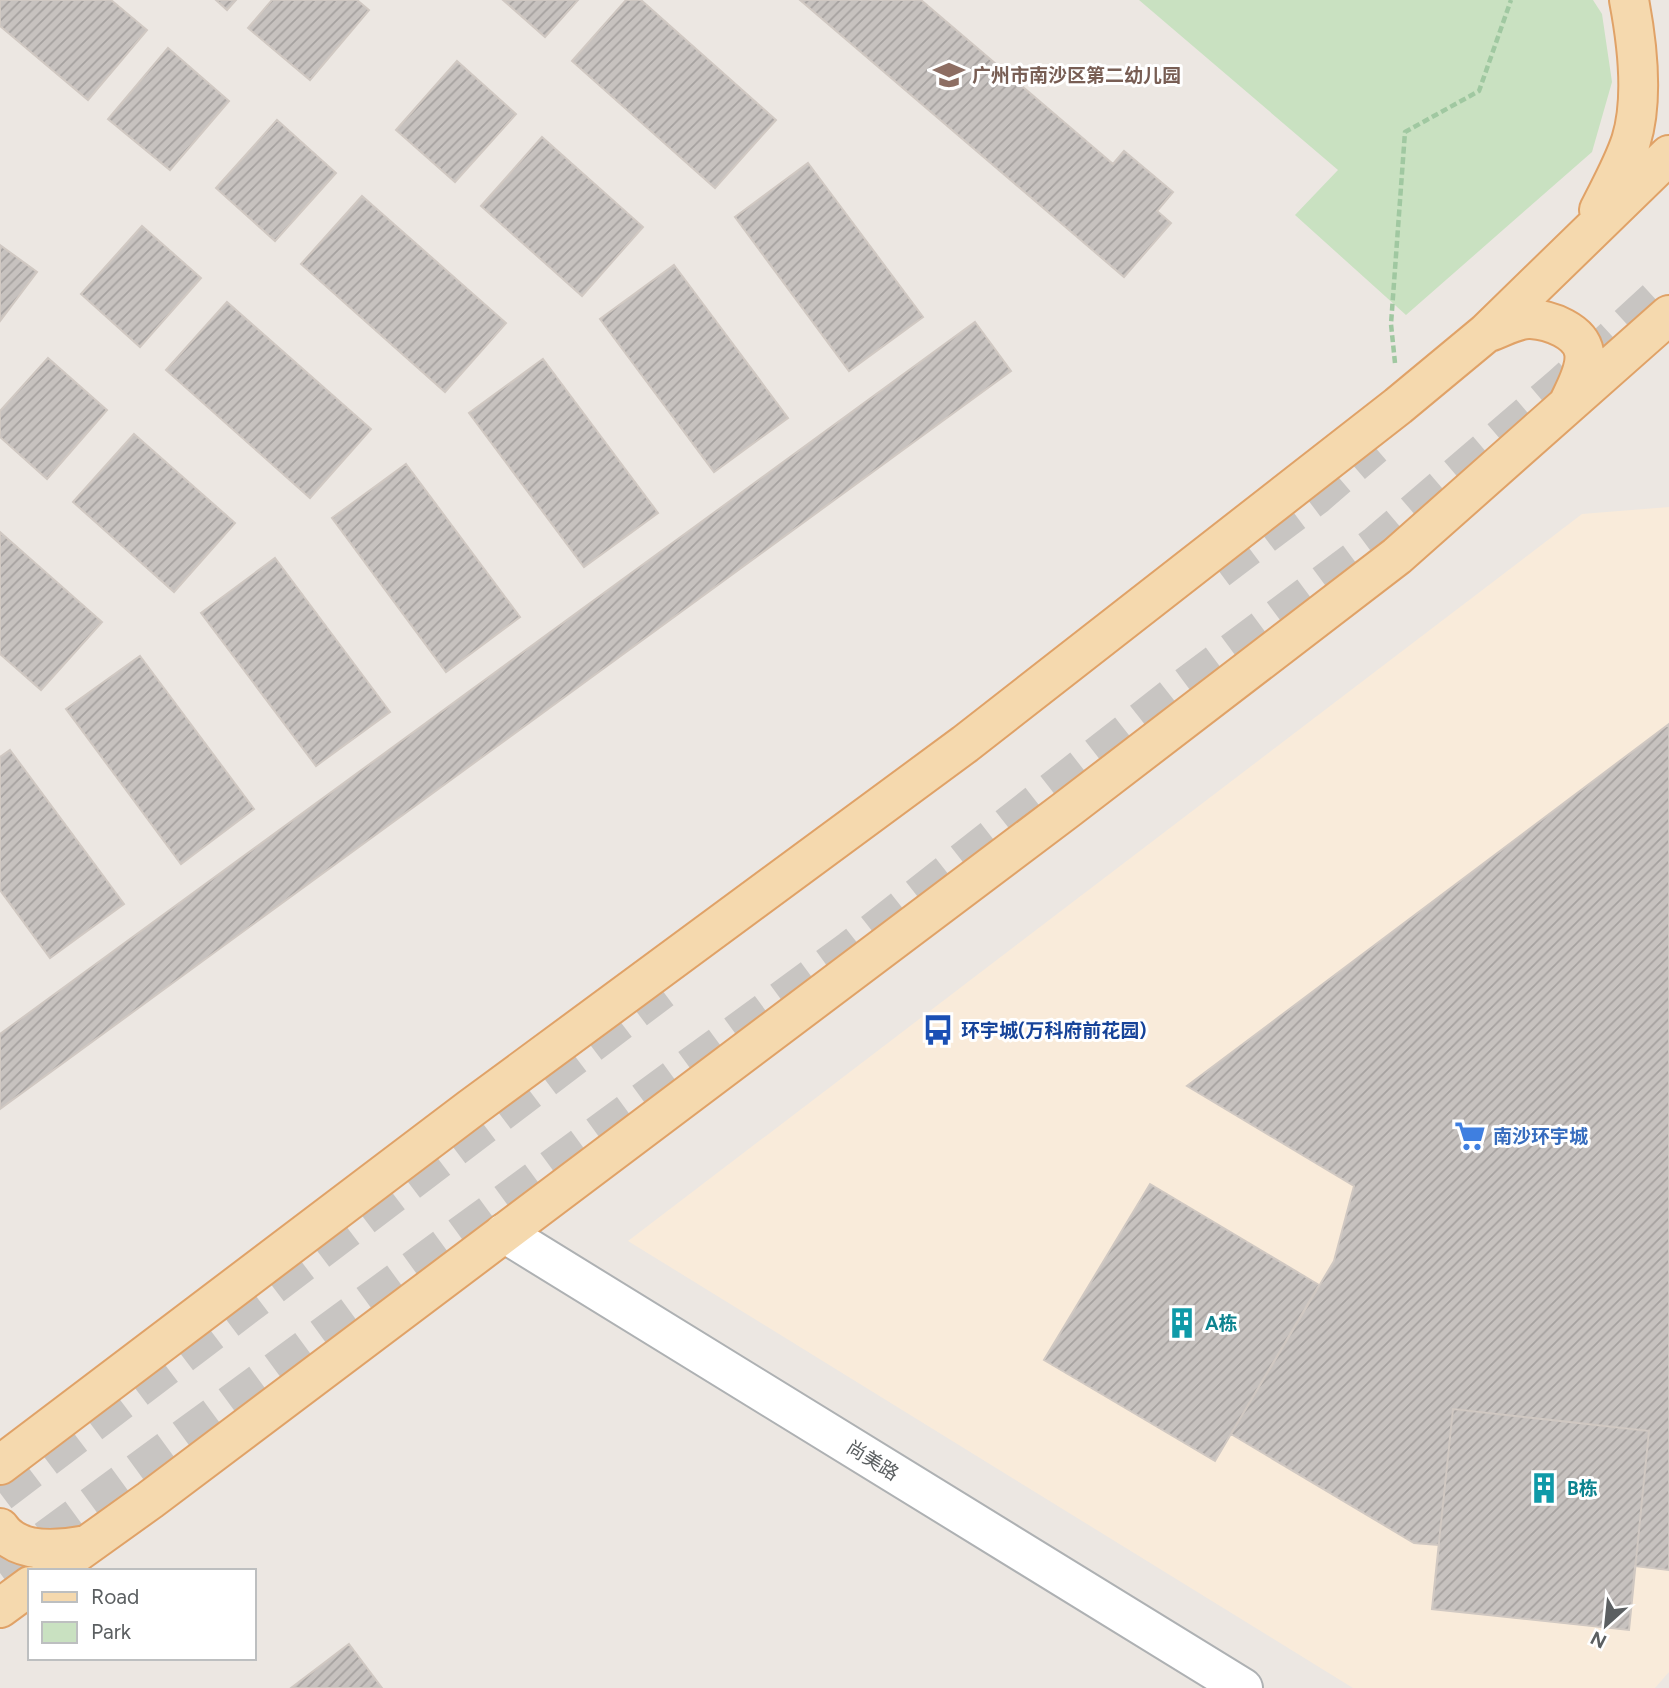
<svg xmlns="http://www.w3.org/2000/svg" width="1669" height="1688" viewBox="0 0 1669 1688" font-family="Figtree,'Noto Sans SC',sans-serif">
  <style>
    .commercial { fill: #f9ebda }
    .park { fill: #c9e1c1 }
    .building { fill: url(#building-hatch); stroke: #d0c8c2; stroke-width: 2 }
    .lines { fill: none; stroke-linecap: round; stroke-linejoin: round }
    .major-tunnel { stroke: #c8c5c2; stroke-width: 38; stroke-dasharray: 38 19; stroke-linecap: butt }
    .minor-casing { stroke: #aeb1b3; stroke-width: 42 }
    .major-casing { stroke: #e0a267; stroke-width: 42 }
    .path { stroke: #a0c8a1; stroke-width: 4.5; stroke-dasharray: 7 3.5; stroke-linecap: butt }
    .minor { stroke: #fff; stroke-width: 38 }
    .major { stroke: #f5d9ae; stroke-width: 38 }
    .labels { text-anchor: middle; stroke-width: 6; stroke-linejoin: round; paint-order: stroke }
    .education-label { font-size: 19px; font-weight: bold; fill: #785e54; stroke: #fff; text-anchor: start }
    .transit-label { font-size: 19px; font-weight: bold; fill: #164399; stroke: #fff; text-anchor: start }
    .shop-label { font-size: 19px; font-weight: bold; fill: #366cbe; stroke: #fff; text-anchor: start }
    .culture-label { font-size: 19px; font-weight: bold; fill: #0d838f; stroke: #fff; text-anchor: start }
    .street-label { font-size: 19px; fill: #5b5f61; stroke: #fff }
  </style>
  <defs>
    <pattern id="building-hatch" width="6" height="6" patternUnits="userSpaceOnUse" patternTransform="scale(1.75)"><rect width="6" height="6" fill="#c7c2bf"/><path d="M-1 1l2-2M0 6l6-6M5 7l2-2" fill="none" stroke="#a5a19f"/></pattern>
  </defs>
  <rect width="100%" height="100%" fill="#ece7e2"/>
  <!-- commercial -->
  <path class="commercial" d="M 1669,507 L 1669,1672 L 1655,1688 L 1353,1688 L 628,1241 L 1582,514 Z"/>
  <!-- park -->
  <path class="park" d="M 1139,0 L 1593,0 L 1602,14 L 1612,82 L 1592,152 L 1406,315 L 1295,215 L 1338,170 Z"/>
  <!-- building -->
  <path class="building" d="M 0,0 L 111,0 L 147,30 L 88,100 L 0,26 Z
    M 216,0 L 236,0 L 227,10 Z
    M 272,0 L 357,0 L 369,10 L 310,80 L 248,28 Z
    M 503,0 L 578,0 L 545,37 Z
    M 626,0 L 641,0 L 776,120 L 715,188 L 572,61 Z
    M 800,0 L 921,0 L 1113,164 L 1124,151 L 1173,192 L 1157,211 L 1171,223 L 1124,277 Z
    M 168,48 L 229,101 L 170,170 L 108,119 Z
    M 457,61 L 516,114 L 455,182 L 396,130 Z
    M 277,120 L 336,173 L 275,241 L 216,188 Z
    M 542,137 L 643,227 L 582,296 L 481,206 Z
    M 808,163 L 923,317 L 849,371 L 735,217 Z
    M 362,196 L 506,323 L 445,392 L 301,264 Z
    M 142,226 L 201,278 L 140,347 L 81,294 Z
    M 0,245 L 37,272 L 0,321 Z
    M 674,265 L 788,418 L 714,472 L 600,319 Z
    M 227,302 L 371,429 L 310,498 L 166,370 Z
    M 975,322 L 1011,371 L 0,1109 L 0,1034 Z
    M 48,358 L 107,410 L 47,479 L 0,437 L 0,411 Z
    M 543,359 L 658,513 L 584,567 L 469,413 Z
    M 134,434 L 235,523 L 174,592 L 73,502 Z
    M 406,464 L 520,617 L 446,672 L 332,518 Z
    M 0,532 L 102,622 L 41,690 L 0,654 Z
    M 275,558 L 390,712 L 316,766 L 201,613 Z
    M 140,656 L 254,809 L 181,864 L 66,709 Z
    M 1669,724 L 1669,1570 L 1635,1566 L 1629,1630 L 1432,1609 L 1439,1545 L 1414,1543 L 1231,1434 L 1334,1261 L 1354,1186 L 1187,1086 Z
    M 10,750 L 124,904 L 50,958 L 0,890 L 0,757 Z
    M 1150,1184 L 1319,1285 L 1215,1461 L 1044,1360 Z
    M 1453,1409 L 1649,1431 L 1629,1630 L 1432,1609 Z
    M 349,1644 L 382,1688 L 291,1688 Z"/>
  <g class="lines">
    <!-- major-tunnel -->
    <path class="major-tunnel" d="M 1218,570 L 1316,496 L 1374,446
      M 0,1493 L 662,990
      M 0,1573 L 851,949 L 1182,689 L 1377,544 L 1560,387 L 1669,287"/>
    <defs>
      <path id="minor" d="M 504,1233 L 1243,1688"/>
      <path id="major" d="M 1599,210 C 1610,188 1623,165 1631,141 C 1644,99 1637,42 1629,0
        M 1489,332 C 1501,328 1518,318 1531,319 C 1550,320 1580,331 1584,352 C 1587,369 1575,389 1568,404
        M 0,1465 L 470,1109 L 965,744 L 1398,406 L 1486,333 L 1669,155
        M 0,1528 C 18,1555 60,1550 87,1545
        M 51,1571 L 150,1500 L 1066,810 L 1397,556 L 1669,315
        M 0,1608 L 30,1586"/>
    </defs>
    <!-- minor casing -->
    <use href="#minor" class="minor-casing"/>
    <!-- major casing -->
    <use href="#major" class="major-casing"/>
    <!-- path -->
    <path class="path" d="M 1395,363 L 1391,324 L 1405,132 L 1479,91 L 1511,0"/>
    <!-- minor -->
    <use href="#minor" class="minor"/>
    <!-- major -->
    <use href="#major" class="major"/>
  </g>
  <!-- icons -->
  <defs>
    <symbol id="school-bare" viewBox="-9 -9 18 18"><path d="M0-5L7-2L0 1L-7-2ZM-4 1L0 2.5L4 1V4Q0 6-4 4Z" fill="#8d6e63" stroke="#fff" stroke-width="2.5" paint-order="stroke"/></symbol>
    <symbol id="bus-bare" viewBox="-9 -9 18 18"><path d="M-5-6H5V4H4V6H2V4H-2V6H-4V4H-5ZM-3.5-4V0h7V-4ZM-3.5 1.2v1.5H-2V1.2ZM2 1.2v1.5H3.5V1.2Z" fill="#1a4fb4" stroke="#fff" stroke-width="2.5" paint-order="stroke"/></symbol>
    <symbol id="supermarket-bare" viewBox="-9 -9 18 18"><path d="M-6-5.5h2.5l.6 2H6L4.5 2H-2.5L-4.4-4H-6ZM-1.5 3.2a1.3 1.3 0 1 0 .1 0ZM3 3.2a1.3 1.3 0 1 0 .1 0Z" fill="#3f7fe0" stroke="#fff" stroke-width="2.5" paint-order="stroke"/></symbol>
    <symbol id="building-bare" viewBox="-9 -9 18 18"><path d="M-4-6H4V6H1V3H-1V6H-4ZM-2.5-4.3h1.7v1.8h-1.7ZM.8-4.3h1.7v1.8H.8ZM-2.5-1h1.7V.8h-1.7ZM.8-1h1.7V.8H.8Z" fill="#0f9aa8" stroke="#fff" stroke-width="2.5" paint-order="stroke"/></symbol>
  </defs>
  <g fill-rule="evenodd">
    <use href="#school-bare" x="927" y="53" width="44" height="44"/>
    <use href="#bus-bare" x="916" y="1008" width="44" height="44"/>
    <use href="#supermarket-bare" x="1448" y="1114" width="44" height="44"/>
    <use href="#building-bare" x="1160" y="1301" width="44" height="44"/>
    <use href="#building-bare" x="1522" y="1466" width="44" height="44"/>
  </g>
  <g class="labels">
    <!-- education labels -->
    <g class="education-label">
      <text x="972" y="82">广州市南沙区第二幼儿园</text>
    </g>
    <!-- transit labels -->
    <g class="transit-label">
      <text x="961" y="1037">环宇城(万科府前花园)</text>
    </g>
    <!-- shop labels -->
    <g class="shop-label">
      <text x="1493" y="1143">南沙环宇城</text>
    </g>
    <!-- culture labels -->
    <g class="culture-label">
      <text x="1205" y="1330">A栋</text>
      <text x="1567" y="1495">B栋</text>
    </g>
    <!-- street labels -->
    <g class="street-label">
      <text transform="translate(873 1460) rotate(32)" y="7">尚美路</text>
    </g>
  </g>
  <!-- legend -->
  <rect x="28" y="1569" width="228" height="91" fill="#ffffff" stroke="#bdbfc0" stroke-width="2"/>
  <rect x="42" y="1592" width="35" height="10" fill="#f5d9ae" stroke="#bdbfc0" stroke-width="2"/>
  <text x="91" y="1604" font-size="21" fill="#5b5f61">Road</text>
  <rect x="42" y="1622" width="35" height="21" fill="#c9e1c1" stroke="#bdbfc0" stroke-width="2"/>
  <text x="91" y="1639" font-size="21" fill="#5b5f61">Park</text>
  <!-- north arrow -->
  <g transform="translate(1606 1625) rotate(207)" stroke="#ffffff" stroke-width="5" paint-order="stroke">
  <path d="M0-5L12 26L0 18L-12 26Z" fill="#5b5f61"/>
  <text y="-10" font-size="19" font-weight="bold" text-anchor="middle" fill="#5b5f61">N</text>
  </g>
</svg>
